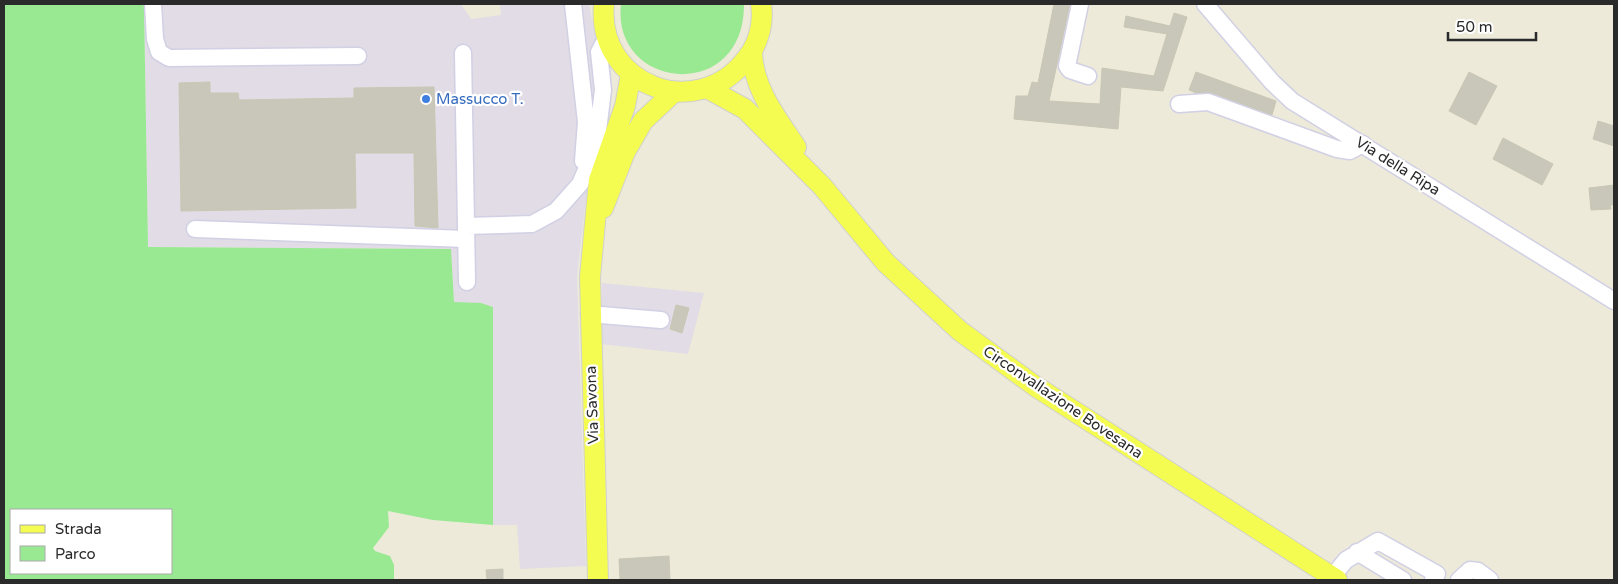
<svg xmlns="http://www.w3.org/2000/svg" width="1618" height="584" viewBox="0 0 1618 584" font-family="'Varela Round',sans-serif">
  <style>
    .industrial { fill: #e1dce5 }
    .green { fill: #98e992; fill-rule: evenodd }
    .building { fill: #c8c7b9; stroke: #c9c7b4 }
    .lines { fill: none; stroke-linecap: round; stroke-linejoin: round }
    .minor-casing { stroke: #d1d0e4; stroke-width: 19 }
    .major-casing { stroke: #d0d0d0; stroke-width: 22 }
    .minor { stroke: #fff; stroke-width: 16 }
    .major { stroke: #f5fc51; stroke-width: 20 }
    .shop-dot { fill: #3f7fe0; stroke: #fff; stroke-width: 2 }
    .labels { text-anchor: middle; stroke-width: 4.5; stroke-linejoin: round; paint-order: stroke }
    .shop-label { font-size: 15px; fill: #366cbe; stroke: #fff; text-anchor: start }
    .street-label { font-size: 15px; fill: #2a2a2a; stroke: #fff }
  </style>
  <rect width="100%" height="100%" fill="#edeada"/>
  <!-- industrial -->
  <path class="industrial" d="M 144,4 L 461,4 L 471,19 L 501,15 L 500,4 L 589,4 L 610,112 L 586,198 L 577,276 L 586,566 L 520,569 L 517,525 L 493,525 L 493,307 L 481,303 L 454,303 L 451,249 L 148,247 Z
    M 602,283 L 704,293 L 688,354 L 601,344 Z"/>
  <!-- green -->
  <path class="green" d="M 4,4 L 144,4 L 148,247 L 451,249 L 454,302 L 481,303 L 493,307 L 493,525 L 433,520 L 388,511 L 389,527 L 373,548 L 375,551 L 390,556 L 394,565 L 394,580 L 4,580 ZM 11,510 L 171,510 L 171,573 L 11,573 Z
    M 621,4 L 744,4 C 745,104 611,91 621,4 Z"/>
  <!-- building -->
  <path class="building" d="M 1054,4 L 1070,4 L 1049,101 L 1100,104 L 1102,68 L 1154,76 L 1167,34 L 1124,27 L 1126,16 L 1170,26 L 1174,13 L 1187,17 L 1163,91 L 1121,87 L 1118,129 L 1014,119 L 1016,96 L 1028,96 L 1032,82 L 1038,83 Z
    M 1196,72 L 1276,101 L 1272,115 L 1211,93 L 1196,93 L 1189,90 Z
    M 1469,72 L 1497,86 L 1476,125 L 1449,111 Z
    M 210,82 L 210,93 L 238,93 L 239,100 L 354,98 L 354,88 L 434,87 L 438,228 L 415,226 L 414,153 L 355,153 L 356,208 L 181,211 L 179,83 Z
    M 1598,121 L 1614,126 L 1614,146 L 1593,139 Z
    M 1503,138 L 1553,164 L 1542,185 L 1493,159 Z
    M 1614,185 L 1614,205 L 1610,205 L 1611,209 L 1591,210 L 1589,188 Z
    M 676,305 L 689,308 L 682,333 L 670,329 Z
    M 669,556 L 670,580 L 620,580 L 619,559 Z
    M 503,569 L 503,580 L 487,580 L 486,570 Z"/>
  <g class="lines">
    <defs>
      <path id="minor" d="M 153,4 L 155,39 L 159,52 L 169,58 L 358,56
        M 573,4 L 586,122 L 583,161
        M 1080,4 L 1067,66 L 1070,70 L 1088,76
        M 1205,4 L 1272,82 L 1292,101 L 1614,301
        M 463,53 L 467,282
        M 1179,104 L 1208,102 L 1337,149 L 1350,151 L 1363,144
        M 466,226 L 532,224 L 556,211 L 580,184 L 596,147 L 603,90 L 599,52 L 607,37
        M 195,229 L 466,239
        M 589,314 L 661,320
        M 1357,552 L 1403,580
        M 1332,577 L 1346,560 L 1378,541 L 1437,574 L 1433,580
        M 1459,580 L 1470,570 L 1478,571 L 1490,580"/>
      <path id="major" d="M 604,4 C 596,86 698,124 747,58 C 759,43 764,22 761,4
        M 752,52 C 753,88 776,117 796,147
        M 707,88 L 745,109 L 822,186 L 886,263 L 960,331 L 1035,386 L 1337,580
        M 603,208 L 625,152 L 643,121 L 674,92
        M 598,580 L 590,277 L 599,180 L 625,106 L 631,74"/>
    </defs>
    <!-- minor casing -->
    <use href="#minor" class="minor-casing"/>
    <!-- major casing -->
    <use href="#major" class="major-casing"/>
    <!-- minor -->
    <use href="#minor" class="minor"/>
    <!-- major -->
    <use href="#major" class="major"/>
  </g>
  <!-- markers -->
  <circle class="shop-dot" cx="426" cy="99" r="5"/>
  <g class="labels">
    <!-- shop labels -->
    <g class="shop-label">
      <text x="436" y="104">Massucco T.</text>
    </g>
    <!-- street labels -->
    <g class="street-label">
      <text transform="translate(1398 166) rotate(32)" y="5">Via della Ripa</text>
      <text transform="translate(1063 402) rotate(34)" y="5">Circonvallazione Bovesana</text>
      <text transform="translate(592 405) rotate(-92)" y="5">Via Savona</text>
    </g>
  </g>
  <!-- border -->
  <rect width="1618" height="584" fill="none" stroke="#2a2a2a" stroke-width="10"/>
  <!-- legend -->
  <rect x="10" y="509" width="162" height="65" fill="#ffffff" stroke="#aaaaaa"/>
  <rect x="20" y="525" width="25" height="8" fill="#f5fc51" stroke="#aaaaaa"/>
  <text x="55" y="534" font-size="15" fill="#2a2a2a">Strada</text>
  <rect x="20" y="546" width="25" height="15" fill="#98e992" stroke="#aaaaaa"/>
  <text x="55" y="559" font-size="15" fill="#2a2a2a">Parco</text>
  <!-- scale -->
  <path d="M1448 32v8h88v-8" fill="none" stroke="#2a2a2a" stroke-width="2.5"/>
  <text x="1456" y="32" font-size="15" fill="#2a2a2a" stroke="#ffffff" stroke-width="4" paint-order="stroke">50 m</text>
</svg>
